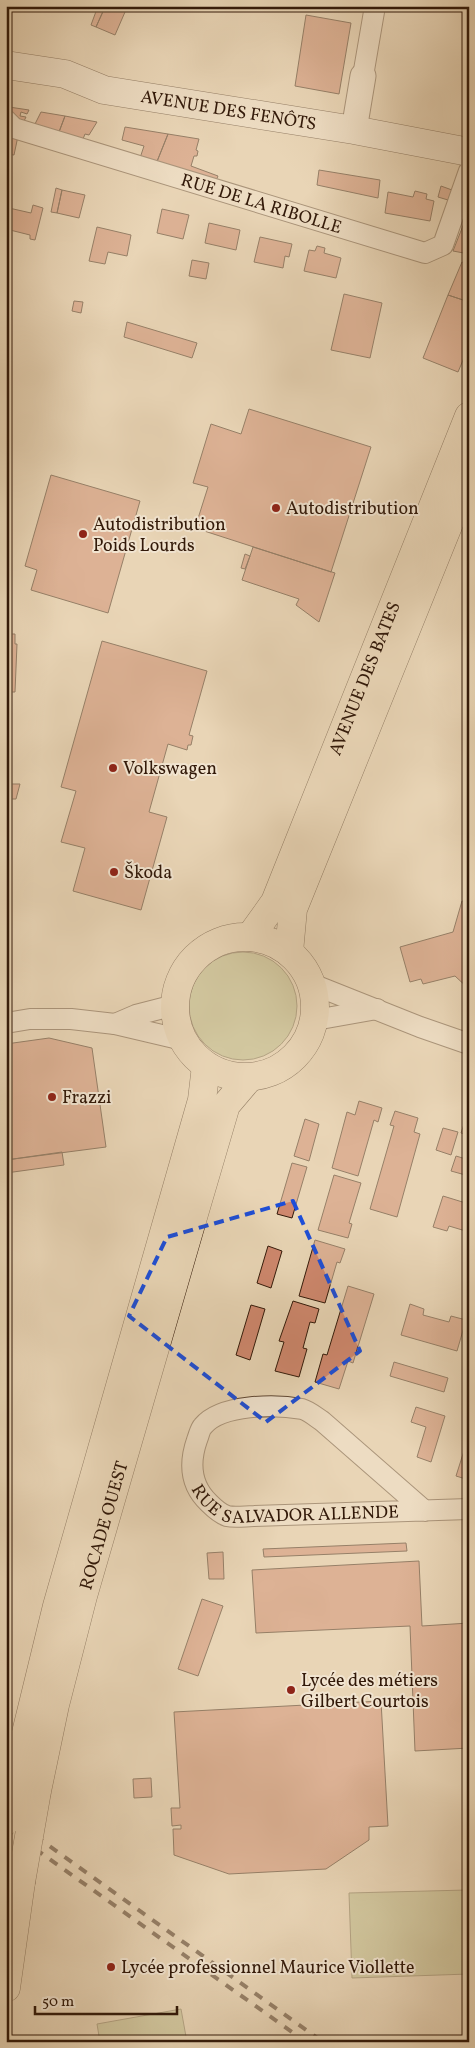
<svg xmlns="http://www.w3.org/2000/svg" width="475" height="2048" viewBox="0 0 475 2048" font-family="Vollkorn,serif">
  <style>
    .green { fill: #bbbc8b; stroke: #766a4a }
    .building { fill: #cf886e; stroke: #321909 }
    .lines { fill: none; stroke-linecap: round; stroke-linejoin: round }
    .minor-casing { stroke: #604834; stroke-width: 22 }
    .tertiary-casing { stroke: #604834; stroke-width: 27 }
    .secondary-casing { stroke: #321909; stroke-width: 29 }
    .primary-casing { stroke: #321909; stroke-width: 29 }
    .minor { stroke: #f1e4d0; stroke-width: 20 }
    .tertiary { stroke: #f1e4d0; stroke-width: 25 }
    .secondary { stroke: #f1e4d0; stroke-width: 28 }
    .primary { stroke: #e9d6b6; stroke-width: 28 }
    .rail { stroke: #321909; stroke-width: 4; stroke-dasharray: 9 9; stroke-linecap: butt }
    .primary-bridge-casing { stroke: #321909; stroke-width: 29; stroke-linecap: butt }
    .primary-bridge { stroke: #e9d6b6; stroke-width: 28 }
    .marked { fill: none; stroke: #1d4ed8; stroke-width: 4; stroke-dasharray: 10 6; stroke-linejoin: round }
    .poi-dot { fill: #8f2418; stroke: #f1e4d0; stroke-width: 2 }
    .labels { text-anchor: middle; stroke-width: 4; stroke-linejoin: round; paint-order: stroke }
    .street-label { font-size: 18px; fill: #321909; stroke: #f1e4d0 }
    .poi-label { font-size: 18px; fill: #321909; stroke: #f1e4d0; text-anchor: start }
  </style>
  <rect width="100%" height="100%" fill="#e9d6b6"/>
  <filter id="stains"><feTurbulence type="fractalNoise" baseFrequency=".004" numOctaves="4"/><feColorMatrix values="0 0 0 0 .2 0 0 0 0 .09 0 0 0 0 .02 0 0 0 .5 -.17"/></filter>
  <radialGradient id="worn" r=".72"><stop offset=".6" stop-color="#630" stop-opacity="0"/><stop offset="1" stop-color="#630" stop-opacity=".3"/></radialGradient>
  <!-- green -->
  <path class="green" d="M189 1006a54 54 0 1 1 108 0a54 54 0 1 1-108 0Z
    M 467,1890 L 469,1974 L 352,1978 L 349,1893 Z
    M 181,2009 L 187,2042 L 100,2042 L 97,2024 Z"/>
  <!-- building -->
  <path class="building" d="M 98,6 L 105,7 L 96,27 L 91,25 Z
    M 102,6 L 112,6 L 125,12 L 115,35 L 96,27 L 105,7 Z
    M 306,15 L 351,23 L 339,94 L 295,86 Z
    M 9,107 L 29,110 L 27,114 L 21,112 L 20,116 L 26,117 L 24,121 L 17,119 L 9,110 Z
    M 41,112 L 65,116 L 59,132 L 35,124 Z
    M 65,116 L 97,122 L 89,135 L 85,134 L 83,139 L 59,132 Z
    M 125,127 L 168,134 L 156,164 L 140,158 L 144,146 L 122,140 Z
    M 6,133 L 18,136 L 14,155 L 6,154 Z
    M 168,134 L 199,139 L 196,150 L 198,151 L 197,156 L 194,156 L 191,166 L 218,176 L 214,185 L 156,164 Z
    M 319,170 L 380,180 L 378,198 L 317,185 Z
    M 441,186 L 452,190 L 448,200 L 438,197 Z
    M 56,188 L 62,190 L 57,213 L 51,212 Z
    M 62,190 L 85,195 L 79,218 L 57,213 Z
    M 415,191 L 427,194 L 426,199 L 434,201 L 430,221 L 385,213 L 388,192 L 413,197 Z
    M 33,205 L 43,208 L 35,240 L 30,239 L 30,235 L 6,229 L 9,208 L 31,213 Z
    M 162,209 L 189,215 L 183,239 L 157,233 Z
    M 466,218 L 469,218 L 469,254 L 453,251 Z
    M 209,223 L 240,230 L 236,250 L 205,243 Z
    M 97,227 L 131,235 L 127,256 L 108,252 L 105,264 L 89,261 Z
    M 260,237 L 292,244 L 289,257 L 285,256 L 283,268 L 254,262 Z
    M 317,246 L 325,248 L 324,253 L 341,258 L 336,278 L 304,271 L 309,250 L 315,251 Z
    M 192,260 L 209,263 L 206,279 L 189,276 Z
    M 462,262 L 469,265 L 469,302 L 448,295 Z
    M 344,294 L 382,303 L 370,358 L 331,350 Z
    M 448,295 L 469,302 L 469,346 L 458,372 L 423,358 Z
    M 74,301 L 83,302 L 81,313 L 72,311 Z
    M 127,322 L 197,343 L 192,358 L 124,337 Z
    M 249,409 L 371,447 L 331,572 L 195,528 L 208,487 L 193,483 L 211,424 L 241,434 Z
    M 51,475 L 140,501 L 108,613 L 31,590 L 37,570 L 25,566 Z
    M 253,547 L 335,573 L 319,622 L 296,605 L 299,599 L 242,580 Z
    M 245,554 L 250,556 L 245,569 L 241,568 Z
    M 6,634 L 15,634 L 15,644 L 17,644 L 15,692 L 6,692 Z
    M 102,641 L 207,671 L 189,735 L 193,736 L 191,745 L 188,745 L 187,750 L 168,744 L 149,812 L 167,817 L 141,910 L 73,891 L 85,848 L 61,842 L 76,791 L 61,787 Z
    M 6,774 L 9,774 L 8,799 L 6,799 Z
    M 9,784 L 20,784 L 16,799 L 8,799 Z
    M 469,900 L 469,989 L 455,976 L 423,984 L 421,979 L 410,982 L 400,947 L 453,932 L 462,901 L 468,902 Z
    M 49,1038 L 92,1048 L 106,1147 L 6,1160 L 6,1044 Z
    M 359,1101 L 382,1108 L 378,1122 L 374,1120 L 358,1176 L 332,1168 L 347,1112 L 355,1115 Z
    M 395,1111 L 418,1118 L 414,1132 L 420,1134 L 397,1217 L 370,1209 L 394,1126 L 390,1125 Z
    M 466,1118 L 469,1119 L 469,1135 L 461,1133 Z
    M 305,1119 L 319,1124 L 309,1161 L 294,1156 Z
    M 443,1128 L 458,1132 L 451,1155 L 436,1150 Z
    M 62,1152 L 64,1165 L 6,1173 L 6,1160 Z
    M 456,1156 L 469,1160 L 469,1176 L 451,1171 Z
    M 292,1163 L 307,1167 L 292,1218 L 277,1214 Z
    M 334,1175 L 361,1183 L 349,1223 L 352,1224 L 348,1238 L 318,1230 Z
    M 443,1196 L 469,1204 L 469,1232 L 449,1226 L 447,1231 L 433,1227 Z
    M 315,1240 L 345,1249 L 340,1263 L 337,1262 L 325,1303 L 299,1296 Z
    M 268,1246 L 282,1251 L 271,1288 L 257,1283 Z
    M 348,1286 L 374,1294 L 353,1363 L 348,1361 L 339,1389 L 315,1382 L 323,1354 L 327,1355 Z
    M 293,1301 L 319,1309 L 315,1323 L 310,1322 L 303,1348 L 307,1349 L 299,1377 L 275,1371 L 284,1342 L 279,1341 Z
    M 410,1304 L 424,1309 L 423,1315 L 449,1322 L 451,1316 L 466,1320 L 457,1351 L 401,1335 Z
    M 251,1305 L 265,1309 L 250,1360 L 236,1355 Z
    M 394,1362 L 448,1378 L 444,1392 L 390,1376 Z
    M 416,1407 L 445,1416 L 431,1462 L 417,1457 L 426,1427 L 411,1422 Z
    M 469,1435 L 469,1480 L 456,1476 Z
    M 406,1543 L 407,1551 L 264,1557 L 263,1549 Z
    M 223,1552 L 224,1579 L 209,1579 L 207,1553 Z
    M 419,1561 L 422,1626 L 469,1623 L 469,1748 L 415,1751 L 410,1626 L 256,1633 L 252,1570 Z
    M 202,1599 L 223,1606 L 198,1676 L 178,1669 Z
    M 381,1701 L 388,1826 L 369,1827 L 369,1840 L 326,1869 L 229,1874 L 174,1855 L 173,1829 L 181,1829 L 181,1825 L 172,1826 L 171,1808 L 180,1808 L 174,1712 Z
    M 151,1778 L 152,1797 L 134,1798 L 133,1779 Z"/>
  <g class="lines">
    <defs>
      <g id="minor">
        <path d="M 363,76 L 375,6"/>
        <path id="s1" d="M 6,120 L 14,128 L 425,253 L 443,245 L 469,171"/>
        <path d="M 312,984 L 420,1027 L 469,1044"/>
        <path d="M 315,1020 L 377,1009"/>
        <path d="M 6,1023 L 30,1019 L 71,1019 L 115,1024 L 183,1040"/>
        <path d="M 115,1024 L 136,1015 L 175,1005"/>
        <path id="s2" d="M 425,1511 L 322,1421 C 316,1417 309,1411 302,1409 C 276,1404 221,1404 203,1426 C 200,1429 199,1435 197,1440 C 189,1463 190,1485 209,1503 C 213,1507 221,1514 227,1516 C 235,1518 246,1516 254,1516 L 469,1509"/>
      </g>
      <path id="tertiary" d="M 354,130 L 363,76"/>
      <g id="secondary">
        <path id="s3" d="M 6,65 L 65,74 L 104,90 L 354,130 L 469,152"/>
      </g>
      <g id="primary">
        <circle cx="245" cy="1007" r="70"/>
        <path id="s4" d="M 250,937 L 275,902 L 469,416"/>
        <path d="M 289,952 L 293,909 L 469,474"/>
        <path d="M 15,1778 L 57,1606 L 202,1100 L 206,1066"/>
        <path id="s5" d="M 37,1791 L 55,1705 L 83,1596 L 191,1224 L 226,1105 L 249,1078"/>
        <path d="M 6,1988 L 21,1882"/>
      </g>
    </defs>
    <!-- minor casing -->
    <use href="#minor" class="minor-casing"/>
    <!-- tertiary casing -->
    <use href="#tertiary" class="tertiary-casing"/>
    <!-- secondary casing -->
    <use href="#secondary" class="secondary-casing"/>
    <!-- primary casing -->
    <use href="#primary" class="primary-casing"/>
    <!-- minor -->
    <use href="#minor" class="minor"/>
    <!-- tertiary -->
    <use href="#tertiary" class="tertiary"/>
    <!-- secondary -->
    <use href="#secondary" class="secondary"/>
    <!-- primary -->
    <use href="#primary" class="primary"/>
    <!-- rail -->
    <path class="rail" d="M 6,1815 L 323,2042
      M 6,1828 L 306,2042"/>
    <defs>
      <path id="primary-bridge" d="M 6,1821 L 15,1778
        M 21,1882 L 37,1791"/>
    </defs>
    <!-- primary-bridge casing -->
    <use href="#primary-bridge" class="primary-bridge-casing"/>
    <!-- primary-bridge -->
    <use href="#primary-bridge" class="primary-bridge"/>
  </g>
  <!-- marked area -->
  <path d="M0 0H475V2048H0ZM 293,1201 L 360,1351 L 266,1422 L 129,1316 L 167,1237 Z" fill="#e9d6b6" fill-opacity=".55" fill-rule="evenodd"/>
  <path class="marked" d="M 293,1201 L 360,1351 L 266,1422 L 129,1316 L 167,1237 Z"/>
  <!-- markers -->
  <g class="poi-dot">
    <circle cx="276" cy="508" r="5"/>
    <circle cx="83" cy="534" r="5"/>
    <circle cx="113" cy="768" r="5"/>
    <circle cx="114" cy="872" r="5"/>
    <circle cx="52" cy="1097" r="5"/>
    <circle cx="291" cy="1690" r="5"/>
    <circle cx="111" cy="1967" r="5"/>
  </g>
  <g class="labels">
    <!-- street labels -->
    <g class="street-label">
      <text dy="6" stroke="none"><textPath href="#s3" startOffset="228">AVENUE DES FENÔTS</textPath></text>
      <text dy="6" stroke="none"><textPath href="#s1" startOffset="270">RUE DE LA RIBOLLE</textPath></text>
      <text dy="6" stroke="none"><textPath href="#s4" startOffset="284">AVENUE DES BATES</textPath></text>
      <text dy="6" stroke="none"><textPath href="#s2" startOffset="434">RUE SALVADOR ALLENDE</textPath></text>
      <text dy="6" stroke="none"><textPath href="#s5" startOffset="274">ROCADE OUEST</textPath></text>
    </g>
    <!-- poi labels -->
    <g class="poi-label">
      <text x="286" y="514">Autodistribution</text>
      <text x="93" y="530">Autodistribution<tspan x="93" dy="21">Poids Lourds</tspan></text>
      <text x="123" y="774">Volkswagen</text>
      <text x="124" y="878">Škoda</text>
      <text x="62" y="1103">Frazzi</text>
      <text x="301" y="1686">Lycée des métiers<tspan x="301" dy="21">Gilbert Courtois</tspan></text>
      <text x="121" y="1973">Lycée professionnel Maurice Viollette</text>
    </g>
  </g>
  <!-- margin -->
  <rect width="475" height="2048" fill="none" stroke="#e9d6b6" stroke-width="25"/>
  <rect x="8" y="8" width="460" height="2033" fill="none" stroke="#321909" stroke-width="2.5"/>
  <rect x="12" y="12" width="450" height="2023" fill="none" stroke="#321909"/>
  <!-- scale -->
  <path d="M35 2006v8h142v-8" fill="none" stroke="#321909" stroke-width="2.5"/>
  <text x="42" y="2006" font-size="15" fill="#321909" stroke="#f1e4d0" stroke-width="4" paint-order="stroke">50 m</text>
  <rect width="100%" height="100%" filter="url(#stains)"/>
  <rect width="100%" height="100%" fill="url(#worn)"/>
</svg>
